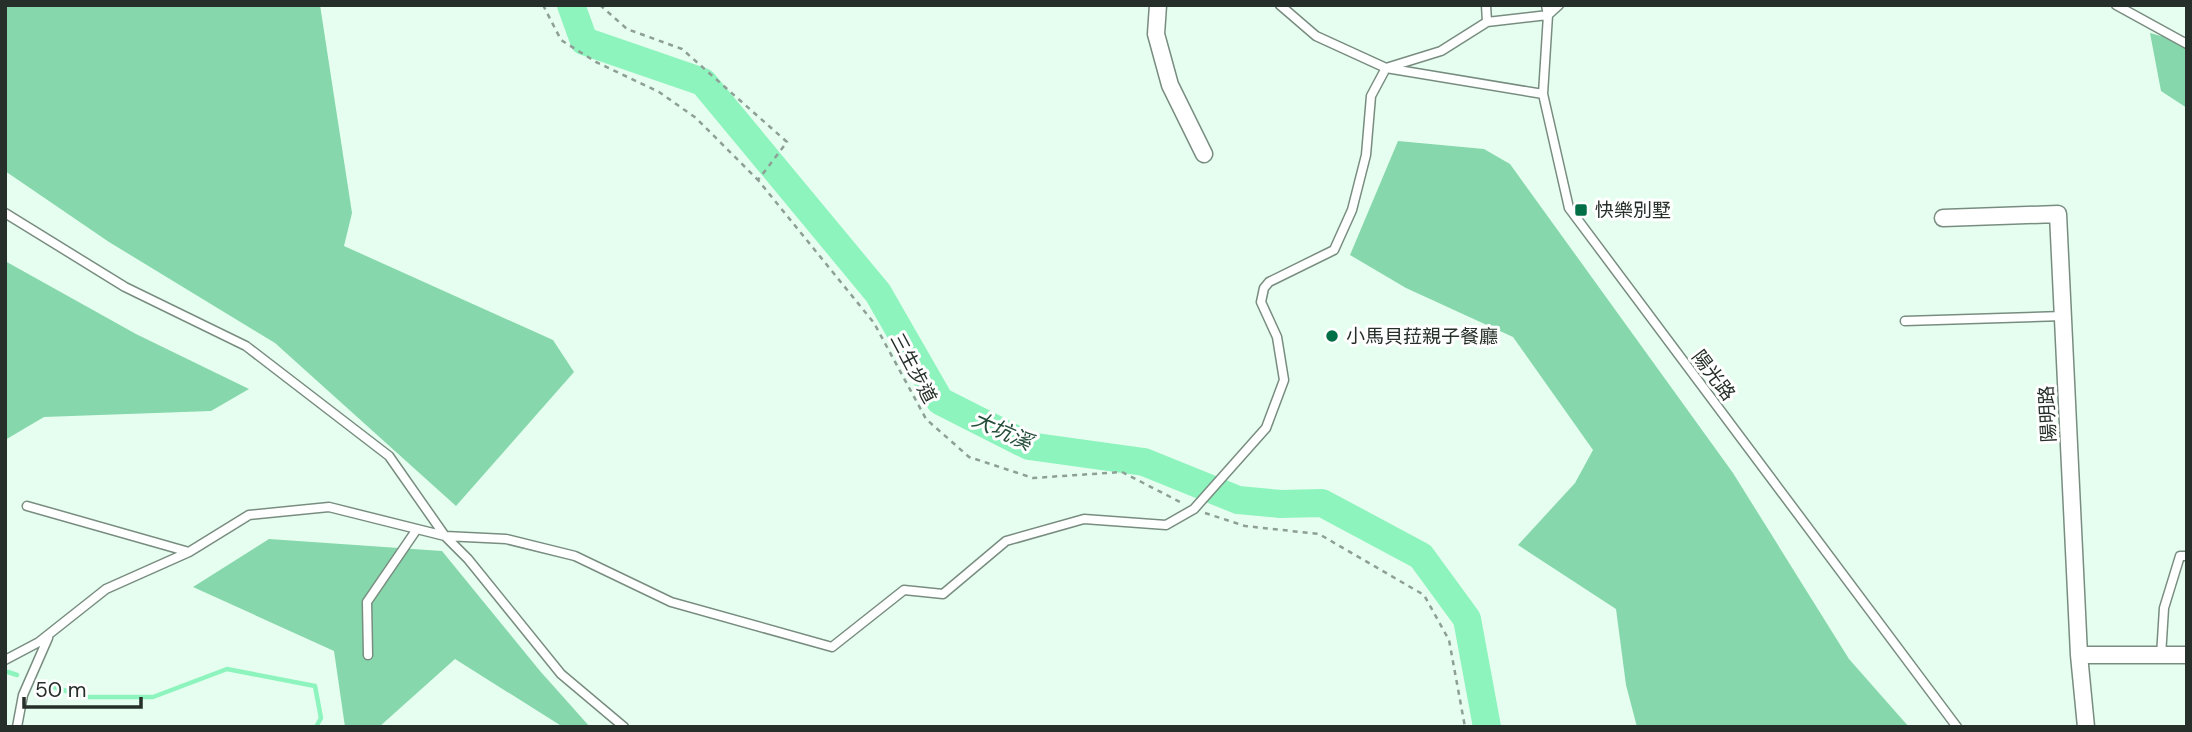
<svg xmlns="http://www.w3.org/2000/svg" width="2192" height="732" viewBox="0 0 2192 732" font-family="'DM Sans','Noto Sans TC',sans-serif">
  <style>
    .green { fill: #86d8ac }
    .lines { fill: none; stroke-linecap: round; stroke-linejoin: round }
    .stream { stroke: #8df4be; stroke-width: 4.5 }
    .river { stroke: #8df4be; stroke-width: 28 }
    .lane-casing { stroke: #788d80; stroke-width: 11 }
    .street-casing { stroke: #788d80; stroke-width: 19 }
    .path { stroke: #8e9f95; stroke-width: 2.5; stroke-dasharray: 5 5; stroke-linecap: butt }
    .lane { stroke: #fff; stroke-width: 8 }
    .street { stroke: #fff; stroke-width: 16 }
    .poi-dot { fill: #036f47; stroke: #fff; stroke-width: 2.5 }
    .labels { text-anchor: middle; stroke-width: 6; stroke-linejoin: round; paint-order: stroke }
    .poi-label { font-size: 19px; fill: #262f2a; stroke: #fff; text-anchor: start }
    .street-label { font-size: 19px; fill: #262f2a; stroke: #fff }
    .water-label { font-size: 21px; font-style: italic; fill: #244e39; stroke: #fff }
  </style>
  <rect width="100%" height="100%" fill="#e6feef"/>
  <!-- green -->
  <path class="green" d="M 5,5 L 320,5 L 352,213 L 344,246 L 553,340 L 574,372 L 456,506 L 275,343 L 109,242 L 5,171 Z
    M 2150,33 L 2187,43 L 2187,108 L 2161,91 Z
    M 1398,141 L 1484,149 L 1510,164 L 1733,473 L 1849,659 L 1909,727 L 1637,727 L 1626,685 L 1616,609 L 1518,545 L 1575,483 L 1593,450 L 1513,337 L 1406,288 L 1350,255 Z
    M 5,261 L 136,334 L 249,389 L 211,411 L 44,417 L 5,440 Z
    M 269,539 L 442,551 L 540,671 L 590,727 L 563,727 L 455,659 L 379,727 L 345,727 L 334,651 L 193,587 Z"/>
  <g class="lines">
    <!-- stream -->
    <path class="stream" d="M 8,672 L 17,675
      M 42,683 L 85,697 L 153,697 L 227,669 L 315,686 L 321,718 L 316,727"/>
    <!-- river -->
    <path class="river" d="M 571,5 L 584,41 L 703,82 L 878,293 L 940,401 L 1029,446 L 1144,462 L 1238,500 L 1281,504 L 1322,503 L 1421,556 L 1467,619 L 1487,727"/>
    <defs>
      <path id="lane" d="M 1280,5 L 1316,36 L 1386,68 L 1543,94
        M 1486,5 L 1487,22
        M 1546,5 L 1548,15 L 1543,94 L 1569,208 L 1957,727
        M 2116,5 L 2187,44
        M 5,213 L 125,287 L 246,346 L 389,456 L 445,536 L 468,559 L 561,674 L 624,727
        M 1905,321 L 2063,316
        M 27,506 L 189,552
        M 368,655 L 367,602 L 417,529
        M 2161,656 L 2164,608 L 2180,556 L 2187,556
        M 5,660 L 39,642 L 106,589 L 189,552 L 249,515 L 329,507 L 445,536 L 506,539 L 575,556 L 671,602 L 832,647 L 904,590 L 943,594 L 1006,541 L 1084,519 L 1166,525 L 1194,509 L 1266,428 L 1284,380 L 1277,337 L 1261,302 L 1264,288 L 1269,282 L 1334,250 L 1352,210 L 1366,155 L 1371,96 L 1386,68 L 1441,51 L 1487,22 L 1548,15 L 1559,5
        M 17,727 L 23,695 L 48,638"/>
      <path id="street" d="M 1158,5 L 1156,34 L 1170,85 L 1204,154
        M 1943,218 L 2058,214 L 2079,655 L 2086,727
        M 2079,655 L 2187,655"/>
    </defs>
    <!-- lane casing -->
    <use href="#lane" class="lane-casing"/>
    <!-- street casing -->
    <use href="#street" class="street-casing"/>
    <!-- path -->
    <path class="path" d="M 543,5 L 561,40 L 596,62 L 659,92 L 696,118 L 758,180
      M 600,5 L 627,29 L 682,49 L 787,142 L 758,180 L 874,323 L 926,419 L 969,457 L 1033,478 L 1122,472 L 1182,503
      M 1205,513 L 1245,526 L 1319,534 L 1424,595 L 1449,640 L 1465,727"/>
    <!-- lane -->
    <use href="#lane" class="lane"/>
    <!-- street -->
    <use href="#street" class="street"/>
  </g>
  <!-- markers -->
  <g class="poi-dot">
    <rect x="1574" y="203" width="14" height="14" rx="3.5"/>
    <circle cx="1332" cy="336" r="7"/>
  </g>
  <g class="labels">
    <!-- poi labels -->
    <g class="poi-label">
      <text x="1595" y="217">快樂別墅</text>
      <text x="1346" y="343">小馬貝菈親子餐廳</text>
    </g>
    <!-- street labels -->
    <g class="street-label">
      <text transform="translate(914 368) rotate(62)" y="7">三生步道</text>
      <text transform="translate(1714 375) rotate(53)" y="7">陽光路</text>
      <text transform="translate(2047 414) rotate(-93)" y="7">陽明路</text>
    </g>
    <!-- water labels -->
    <g class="water-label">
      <text transform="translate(1002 431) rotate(24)" y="7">大坑溪</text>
    </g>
  </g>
  <!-- border -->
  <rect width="2192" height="732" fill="none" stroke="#262f2a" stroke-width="14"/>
  <!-- scale -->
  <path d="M24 697v10h117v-10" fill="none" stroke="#262f2a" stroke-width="3.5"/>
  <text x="35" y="697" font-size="21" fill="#262f2a" stroke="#ffffff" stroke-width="5" paint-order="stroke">50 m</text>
</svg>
